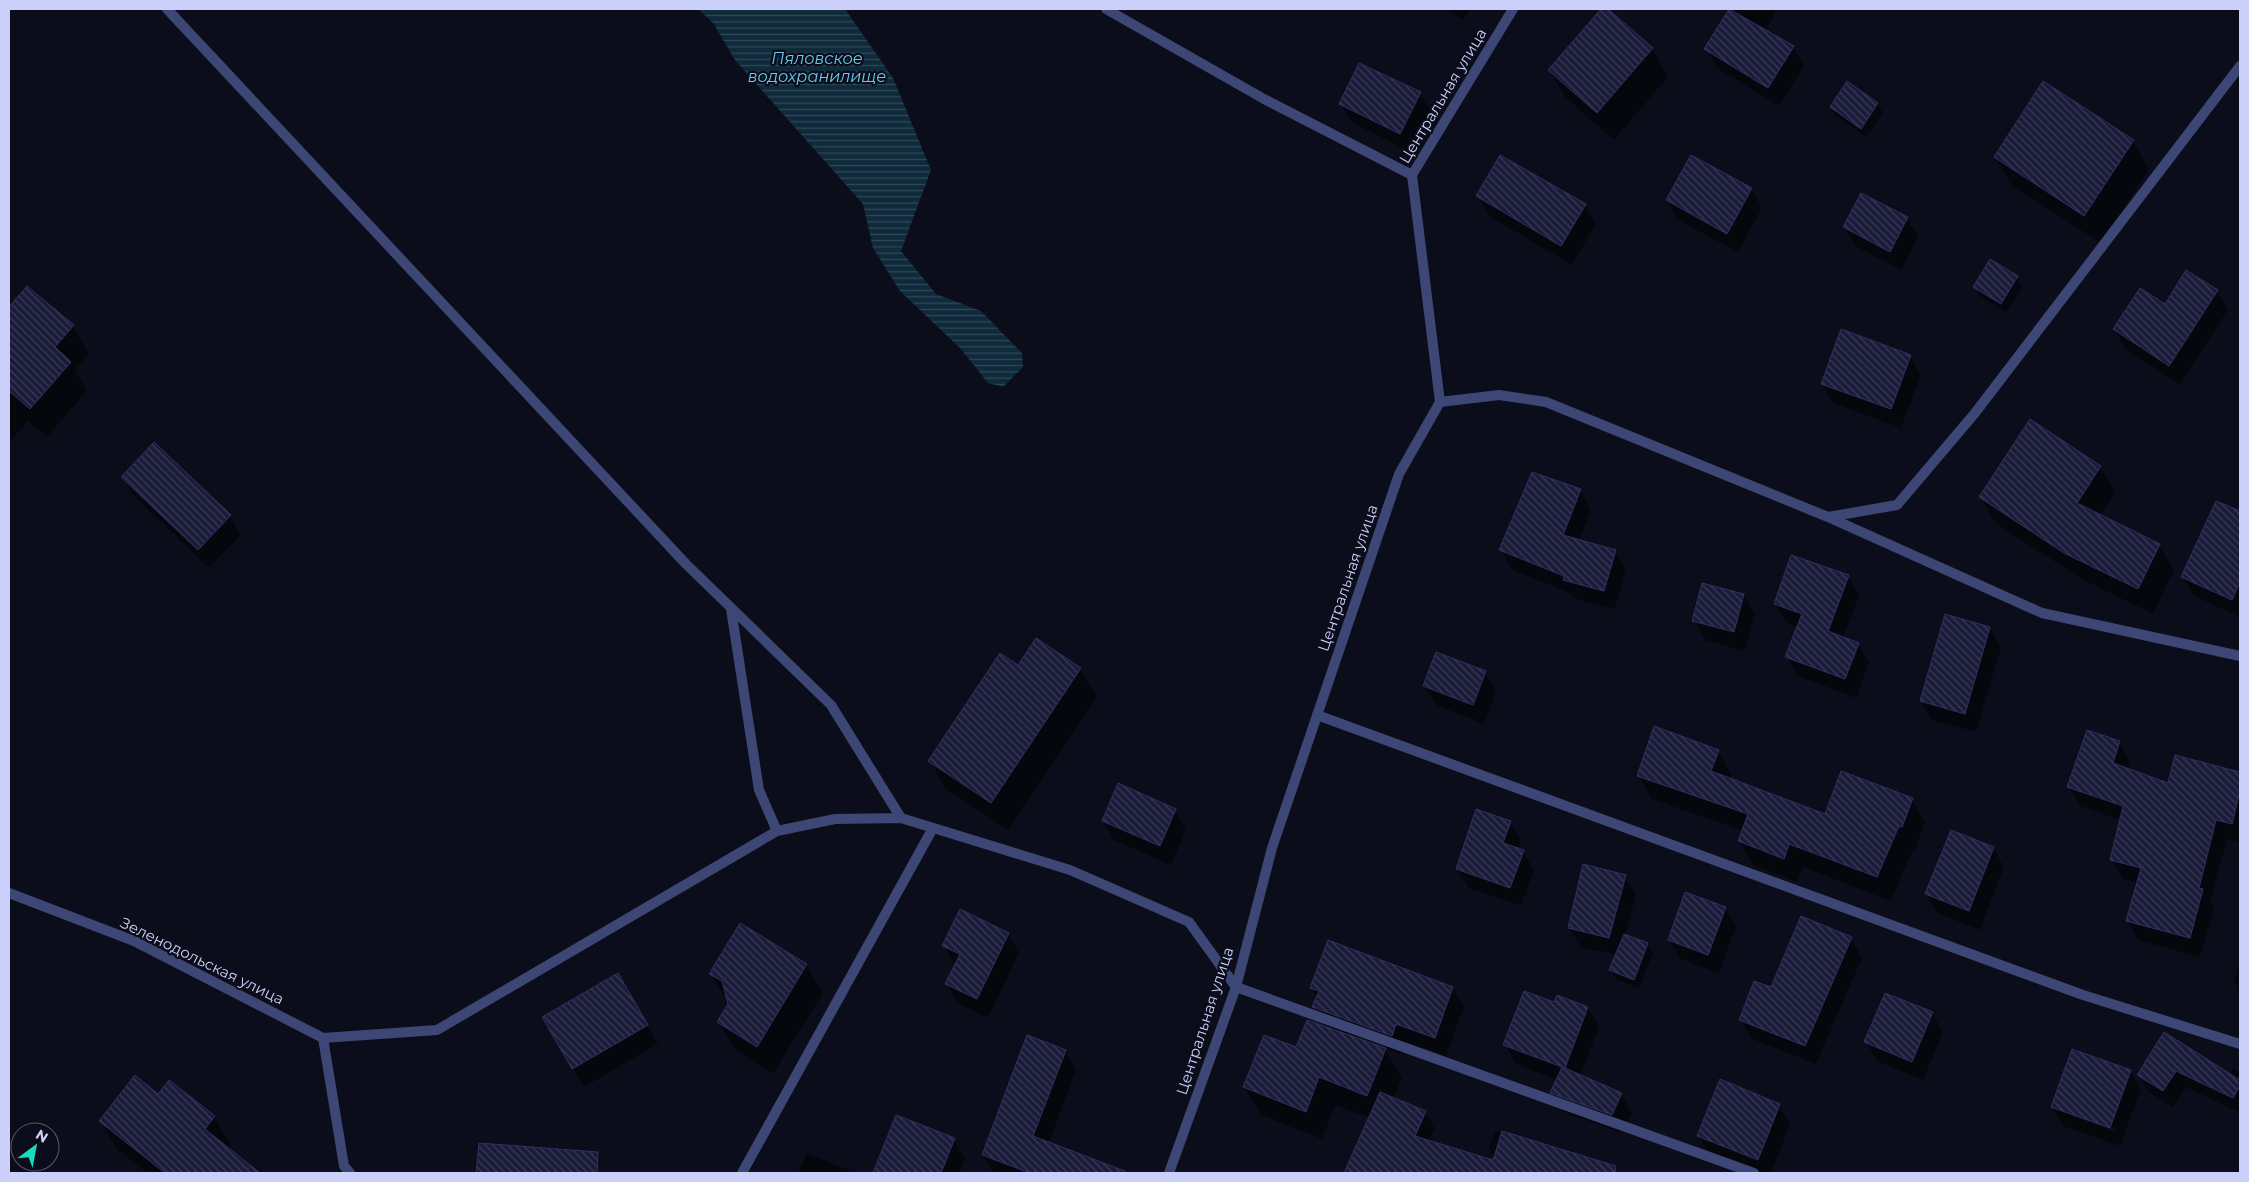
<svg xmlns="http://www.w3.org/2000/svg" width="2249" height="1182" viewBox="0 0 2249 1182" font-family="Montserrat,sans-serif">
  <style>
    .water { fill: url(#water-rules) }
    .shadow { fill: #0007; fill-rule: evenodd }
    .building { fill: url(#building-back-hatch); stroke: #2e3063 }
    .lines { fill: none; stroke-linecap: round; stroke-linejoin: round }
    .service { stroke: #3c4775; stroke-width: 10 }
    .tertiary { stroke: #3c4775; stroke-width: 10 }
    .labels { text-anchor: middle; stroke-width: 4.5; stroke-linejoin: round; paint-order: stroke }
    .street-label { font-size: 15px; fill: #cbd0fa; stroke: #0c0d1a }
    .water-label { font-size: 16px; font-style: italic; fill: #62cff0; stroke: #0c0d1a }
  </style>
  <defs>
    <pattern id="water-rules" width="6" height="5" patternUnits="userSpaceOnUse" patternTransform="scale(1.25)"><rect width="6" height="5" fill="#0f2a3b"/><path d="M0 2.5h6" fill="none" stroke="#314858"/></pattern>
    <pattern id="building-back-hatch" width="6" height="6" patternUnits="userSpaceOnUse" patternTransform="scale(1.25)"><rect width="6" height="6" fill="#1a1b39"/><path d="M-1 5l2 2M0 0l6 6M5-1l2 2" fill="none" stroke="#3a3b57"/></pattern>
  </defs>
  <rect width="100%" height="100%" fill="#0c0d1a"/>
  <!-- water -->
  <path class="water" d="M 698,9 L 845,9 L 893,78 L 931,170 L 901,251 L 936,294 L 981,311 L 1022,353 L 1023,367 L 1003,387 L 988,383 L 960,348 L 900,291 L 873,248 L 863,204 L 735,60 L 714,24 Z"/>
  <!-- shadow -->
  <path class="shadow" d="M 1444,9 L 1470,9 L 1464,20 Z
    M 1602,9 L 1606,9 L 1652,48 L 1668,77 L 1614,140 L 1566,98 L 1549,70 Z
    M 1722,9 L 1777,9 L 1766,31 L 1793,47 L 1804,66 L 1779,106 L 1717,68 L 1706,49 L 1728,12 Z
    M 1848,83 L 1878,104 L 1883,113 L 1866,137 L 1836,116 L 1831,107 Z
    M 1420,93 L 1431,112 L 1411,152 L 1352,123 L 1341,104 Z
    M 2133,141 L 2149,169 L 2101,243 L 2011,185 L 1995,157 Z
    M 1751,189 L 1762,208 L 1738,252 L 1678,220 L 1667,200 Z
    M 1478,196 L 1585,205 L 1596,224 L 1572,265 L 1489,216 Z
    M 1907,218 L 1918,237 L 1901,270 L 1855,246 L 1844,227 Z
    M 2017,277 L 2022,287 L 2006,313 L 1980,296 L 1974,287 Z
    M 27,288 L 73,326 L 89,354 L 75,370 L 87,391 L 47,437 L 28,421 L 12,440 L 9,437 L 9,309 Z
    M 2217,291 L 2228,310 L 2180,384 L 2125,349 L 2114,329 L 2165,306 Z
    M 1910,356 L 1921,375 L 1901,428 L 1833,403 L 1822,384 Z
    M 2100,467 L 2115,492 L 2100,516 L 2159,545 L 2174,570 L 2153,614 L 2080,578 L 1995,523 L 1981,497 Z
    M 123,477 L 230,516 L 241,535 L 209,568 L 134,496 Z
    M 1580,490 L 1591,510 L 1579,541 L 1615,551 L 1626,570 L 1615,609 L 1575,599 L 1572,594 L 1512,570 L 1501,550 Z
    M 2217,502 L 2240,513 L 2240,617 L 2194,596 L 2183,577 Z
    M 1848,576 L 1859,596 L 1843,638 L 1858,644 L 1869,663 L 1856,698 L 1798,676 L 1787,657 L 1798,627 L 1786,623 L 1775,604 Z
    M 1744,595 L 1755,614 L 1745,651 L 1705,640 L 1694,621 Z
    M 1990,628 L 2001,647 L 1976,732 L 1932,720 L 1921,701 Z
    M 1036,639 L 1080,669 L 1097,697 L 1008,830 L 946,789 L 930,761 L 1018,667 Z
    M 1485,672 L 1496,691 L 1484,724 L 1436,705 L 1425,686 Z
    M 2119,742 L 2130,761 L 2128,770 L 2169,784 L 2176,757 L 2240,773 L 2240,842 L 2227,839 L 2210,903 L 2214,909 L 2200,957 L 2138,940 L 2127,920 L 2138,883 L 2123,879 L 2112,860 L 2121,820 L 2080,806 L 2069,787 Z
    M 1718,751 L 1731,774 L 1730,779 L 1825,816 L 1912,799 L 1925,822 L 1915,850 L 1913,849 L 1891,901 L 1803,867 L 1797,882 L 1753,865 L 1739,841 L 1743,831 L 1652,799 L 1638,776 Z
    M 1175,810 L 1186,829 L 1171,865 L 1114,840 L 1103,821 Z
    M 1510,822 L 1521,841 L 1518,849 L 1523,851 L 1534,870 L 1521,906 L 1469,888 L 1457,869 Z
    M 1951,832 L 1993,848 L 2004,867 L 1980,930 L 1937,913 L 1926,894 Z
    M 1625,876 L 1636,895 L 1625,936 L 1647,944 L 1653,953 L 1639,989 L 1616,979 L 1611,970 L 1616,955 L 1580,947 L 1569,927 Z
    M 1725,908 L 1736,927 L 1719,973 L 1680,959 L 1669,940 Z
    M 1008,934 L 1019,953 L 988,1018 L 958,1003 L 947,984 L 955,965 L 944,946 Z
    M 1851,938 L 1862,958 L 1816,1064 L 1752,1039 L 1741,1020 Z
    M 2240,962 L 2240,990 L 2234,980 Z
    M 806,965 L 823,993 L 773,1074 L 735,1050 L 719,1022 L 730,1004 L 710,974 Z
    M 617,975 L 658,1044 L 584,1087 L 543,1018 Z
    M 1312,988 L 1452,988 L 1464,1007 L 1446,1056 L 1407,1042 L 1402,1054 L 1385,1048 L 1402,1078 L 1393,1099 L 1425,1112 L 1435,1129 L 1429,1141 L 1482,1171 L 1481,1173 L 1389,1173 L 1367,1163 L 1370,1118 L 1335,1105 L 1322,1139 L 1261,1115 L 1244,1087 L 1325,1028 L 1313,1007 L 1317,997 Z
    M 1555,1004 L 1588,1008 L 1599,1027 L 1580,1076 L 1621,1094 L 1632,1113 L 1623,1133 L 1563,1112 L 1552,1093 L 1558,1080 L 1516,1064 L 1505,1045 Z
    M 1932,1013 L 1943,1032 L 1923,1080 L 1877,1061 L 1866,1042 Z
    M 2164,1034 L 2230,1075 L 2233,1068 L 2240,1072 L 2240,1113 L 2186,1087 L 2173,1107 L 2148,1092 L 2139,1075 Z
    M 1065,1051 L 1076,1070 L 1049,1143 L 1097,1161 L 1104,1173 L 994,1173 L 983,1155 Z
    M 2130,1071 L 2141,1090 L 2120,1146 L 2063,1126 L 2052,1107 ZM 2066,1111 L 2116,1129 L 2115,1131 L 2066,1113 Z
    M 170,1082 L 214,1117 L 231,1145 L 227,1149 L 251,1168 L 254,1173 L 147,1173 L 117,1149 L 100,1121 L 159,1095 Z
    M 1779,1105 L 1790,1124 L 1771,1173 L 1755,1173 L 1709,1155 L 1698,1136 Z
    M 897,1117 L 954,1139 L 965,1158 L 959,1173 L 874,1173 Z
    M 1495,1131 L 1591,1160 L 1599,1173 L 1490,1173 L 1495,1158 L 1489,1148 Z
    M 480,1144 L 548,1149 L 561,1173 L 478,1173 Z
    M 807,1153 L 855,1173 L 798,1173 Z"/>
  <!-- building -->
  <path class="building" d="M 1601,9 L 1608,9 L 1653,48 L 1597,113 L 1548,70 Z
    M 1729,9 L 1794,46 L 1768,88 L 1704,49 Z
    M 1359,63 L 1421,92 L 1400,134 L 1339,104 Z
    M 1847,81 L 1878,103 L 1861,129 L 1830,107 Z
    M 2043,81 L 2134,140 L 2084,216 L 1994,157 Z
    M 1500,155 L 1586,204 L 1561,246 L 1476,196 Z
    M 1691,155 L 1752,188 L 1727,234 L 1666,200 Z
    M 1861,193 L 1908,217 L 1890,252 L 1843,227 Z
    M 1990,259 L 2018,276 L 2001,304 L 1973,287 Z
    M 2186,270 L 2218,290 L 2169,366 L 2113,329 L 2140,288 L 2165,304 Z
    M 27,286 L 74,325 L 55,347 L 71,362 L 30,409 L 9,391 L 9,307 Z
    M 1841,329 L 1911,355 L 1891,409 L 1821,384 Z
    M 2030,419 L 2101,466 L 2077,503 L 2160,544 L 2138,589 L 2064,553 L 1979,497 Z
    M 154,442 L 231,515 L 198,550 L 121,477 Z
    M 1532,472 L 1581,489 L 1563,535 L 1616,550 L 1604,591 L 1563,580 L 1564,576 L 1499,550 Z
    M 2216,501 L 2240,511 L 2240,582 L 2232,600 L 2181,577 Z
    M 1791,555 L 1849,575 L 1828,631 L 1859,643 L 1845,679 L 1785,657 L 1802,614 L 1774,604 Z
    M 1702,583 L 1744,594 L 1734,632 L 1692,621 Z
    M 1945,614 L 1990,627 L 1965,714 L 1920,701 Z
    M 1036,638 L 1081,668 L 991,803 L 928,761 L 1000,653 L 1018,665 Z
    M 1436,652 L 1486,671 L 1473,705 L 1423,686 Z
    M 1654,726 L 1719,750 L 1711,771 L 1825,814 L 1841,771 L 1913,798 L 1902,827 L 1899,826 L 1877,877 L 1789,844 L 1784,859 L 1738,841 L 1748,814 L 1637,776 Z
    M 2087,730 L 2120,741 L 2113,763 L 2168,783 L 2175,755 L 2240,772 L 2240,790 L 2232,824 L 2216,820 L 2199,888 L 2203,889 L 2190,938 L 2126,921 L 2141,868 L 2110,860 L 2123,806 L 2067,787 Z
    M 1118,783 L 1176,809 L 1160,846 L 1102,821 Z
    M 1476,809 L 1511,821 L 1503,843 L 1524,850 L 1510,888 L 1456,869 Z
    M 1951,830 L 1994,847 L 1969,911 L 1925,894 Z
    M 1583,864 L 1626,875 L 1609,938 L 1568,928 Z
    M 1685,892 L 1726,907 L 1708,955 L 1668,940 Z
    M 960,909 L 1009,933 L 977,999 L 945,984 L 960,954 L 942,946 Z
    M 1801,916 L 1852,937 L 1805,1046 L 1739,1020 L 1754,981 L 1771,987 Z
    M 740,923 L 807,964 L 757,1047 L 717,1022 L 728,1004 L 722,981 L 709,974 Z
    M 1624,934 L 1648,943 L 1634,980 L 1609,970 Z
    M 1328,940 L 1453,987 L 1435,1038 L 1396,1024 L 1392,1036 L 1312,1007 L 1319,991 L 1310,988 Z
    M 618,973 L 648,1025 L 572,1069 L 542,1017 Z
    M 1524,991 L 1554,1002 L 1557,995 L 1588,1007 L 1565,1068 L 1622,1093 L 1612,1115 L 1550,1093 L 1562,1067 L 1503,1045 Z
    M 1885,993 L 1933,1012 L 1912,1062 L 1864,1042 Z
    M 1307,1020 L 1386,1048 L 1367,1096 L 1319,1077 L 1306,1112 L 1243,1087 L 1264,1035 L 1296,1047 Z
    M 2164,1032 L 2240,1080 L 2240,1086 L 2233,1098 L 2176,1071 L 2163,1091 L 2137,1075 Z
    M 1027,1035 L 1066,1050 L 1033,1136 L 1125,1171 L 1124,1173 L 1030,1173 L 982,1155 Z
    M 2072,1049 L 2131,1070 L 2110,1128 L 2051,1107 Z
    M 135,1075 L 158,1094 L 169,1080 L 215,1116 L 205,1129 L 260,1173 L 165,1173 L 99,1121 Z
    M 1720,1079 L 1780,1104 L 1758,1160 L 1697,1136 Z
    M 1380,1092 L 1426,1111 L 1415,1136 L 1493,1160 L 1502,1131 L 1616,1166 L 1615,1173 L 1344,1173 Z
    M 896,1115 L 955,1138 L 941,1173 L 873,1173 Z
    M 479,1143 L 598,1152 L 597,1173 L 476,1173 Z"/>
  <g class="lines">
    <!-- service -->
    <path class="service" d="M 167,9 L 686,564 L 831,705 L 901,818
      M 1106,9 L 1264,99 L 1412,175
      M 1440,402 L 1499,395 L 1546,402 L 1828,517 L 2042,613 L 2240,656
      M 1828,517 L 1897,505 L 1975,413 L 2240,66
      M 731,609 L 759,790 L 777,831
      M 1317,715 L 2083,995 L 2240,1044
      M 9,893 L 134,941 L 323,1038
      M 323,1038 L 437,1030 L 777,831 L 835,819 L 901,818 L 1070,870 L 1189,922 L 1236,987 L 1754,1173
      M 323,1038 L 344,1166 L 350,1173
      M 742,1173 L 933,828"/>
    <!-- tertiary -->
    <path class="tertiary" d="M 1169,1173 L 1236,987 L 1272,848 L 1399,474 L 1440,402 L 1412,175 L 1513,9"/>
  </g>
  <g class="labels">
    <!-- street labels -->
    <g class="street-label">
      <text transform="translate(1443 96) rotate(-59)" y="5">Центральная улица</text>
      <text transform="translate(1348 578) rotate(-71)" y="5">Центральная улица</text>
      <text transform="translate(202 961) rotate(26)" y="5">Зеленодольская улица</text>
      <text transform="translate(1205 1021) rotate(-72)" y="5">Центральная улица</text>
    </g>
    <!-- water labels -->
    <g class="water-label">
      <text x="817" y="64">Пяловское<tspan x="817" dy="18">водохранилище</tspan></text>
    </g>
  </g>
  <!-- border -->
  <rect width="2249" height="1182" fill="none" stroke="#cbd0fa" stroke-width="20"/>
  <!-- north arrow -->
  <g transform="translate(35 1147) rotate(32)"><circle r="24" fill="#0c0d1a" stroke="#585b74"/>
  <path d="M0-4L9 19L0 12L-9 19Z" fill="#15dcc2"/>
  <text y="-8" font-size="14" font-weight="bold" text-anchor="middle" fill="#cbd0fa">N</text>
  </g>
</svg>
